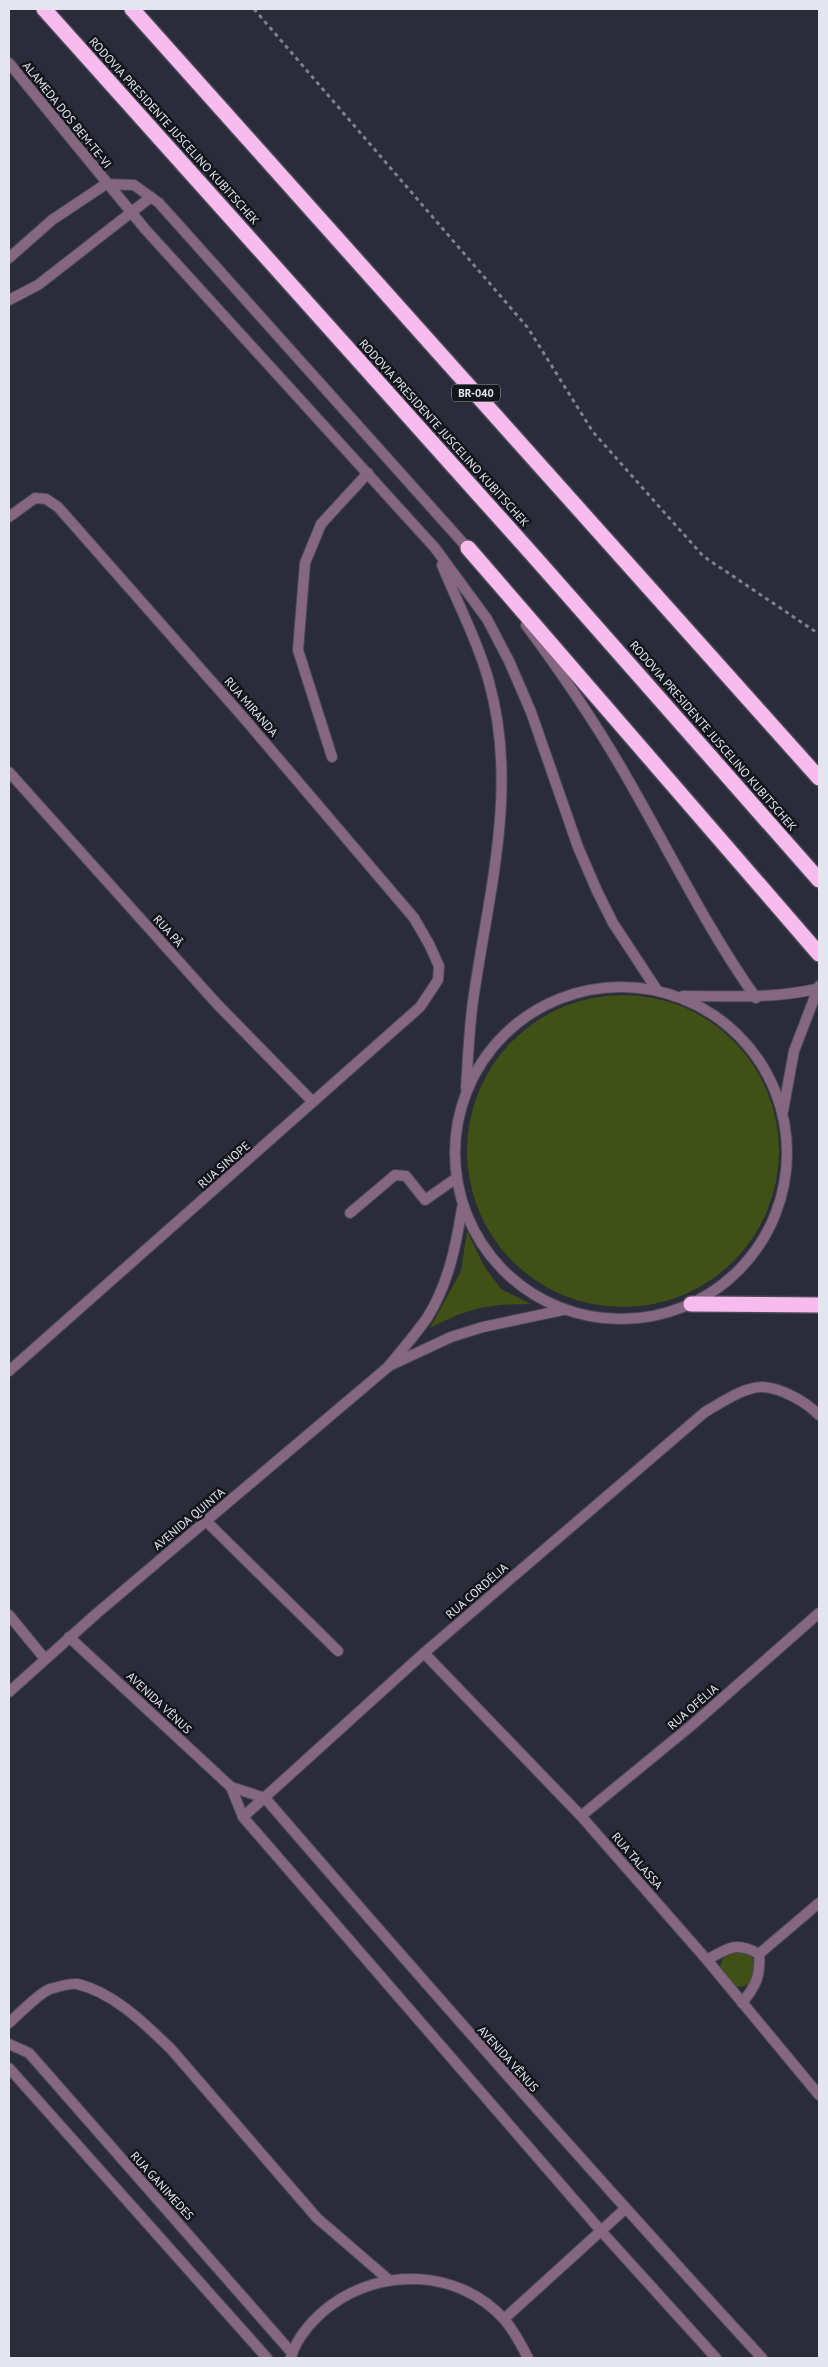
<svg xmlns="http://www.w3.org/2000/svg" width="828" height="2367" viewBox="0 0 828 2367" font-family="'PT Sans',sans-serif">
  <style>
    .green { fill: #415015 }
    .lines { fill: none; stroke-linecap: round; stroke-linejoin: round }
    .service-casing { stroke: #484a56; stroke-width: 12 }
    .minor-casing { stroke: #484a56; stroke-width: 12 }
    .tertiary-casing { stroke: #484a56; stroke-width: 12 }
    .motorway-casing { stroke: #484a56; stroke-width: 18 }
    .path { stroke: #7e808b; stroke-width: 3; stroke-dasharray: 4 4; stroke-linecap: butt }
    .service { stroke: #85677f; stroke-width: 10 }
    .minor { stroke: #85677f; stroke-width: 10 }
    .tertiary { stroke: #85677f; stroke-width: 10 }
    .motorway { stroke: #f7bbed; stroke-width: 15 }
    .labels { text-anchor: middle; stroke-width: 5; stroke-linejoin: round; paint-order: stroke }
    .shield { fill: #14151b; stroke: #a6a7af; stroke-width: 1 }
    .shield-label { font-size: 11px; font-weight: bold; fill: #e4e5ee }
    .street-label { font-size: 12px; fill: #e4e5ee; stroke: #14151b }
  </style>
  <rect width="100%" height="100%" fill="#2a2c39"/>
  <!-- green -->
  <path class="green" d="M467 1151a156 156 0 1 1 312 0a156 156 0 1 1-312 0Z
    M 467,1231 L 484,1266 L 501,1289 L 531,1304 C 488,1304 468,1308 430,1328 L 461,1271 Z
    M720 1969a18 18 0 1 1 36 0a18 18 0 1 1-36 0Z"/>
  <g class="lines">
    <defs>
      <path id="service" d="M 332,757 L 298,650 L 305,563 L 321,524 L 368,473
        M 350,1213 L 395,1175 L 406,1176 L 425,1200 L 455,1179
        M 206,1521 L 338,1651"/>
      <path id="minor" d="M 9,258 L 52,220 L 106,184
        M 9,300 L 38,285 L 151,197
        M 9,517 L 35,498 L 46,499 L 58,507 L 243,717 L 414,918 L 429,944 L 439,966 L 438,980 L 420,1007 L 9,1371
        M 9,772 L 217,1004 L 313,1102
        M 9,1615 L 45,1659
        M 69,1637 L 231,1787 L 265,1798 C 428,1987 593,2174 762,2358
        M 424,1653 L 581,1816 L 707,1960 L 819,2095
        M 231,1787 L 243,1817 L 602,2232 L 716,2358
        M 581,1816 L 692,1725 L 819,1613
        M 243,1817 L 424,1653 L 705,1412 C 721,1403 745,1386 763,1387 C 782,1388 806,1402 819,1415
        M 759,1954 L 819,1903
        M 707,1960 C 728,1948 736,1941 759,1954
        M 742,2003 C 756,1986 761,1975 759,1954
        M 9,2023 C 19,2014 39,1993 50,1989 C 57,1987 70,1983 77,1984 C 113,1992 145,2024 171,2049 L 317,2218 L 389,2280
        M 9,2044 L 29,2053 L 292,2353
        M 9,2068 L 267,2358
        M 504,2319 L 625,2209
        M 291,2357 C 296,2338 314,2318 330,2306 C 382,2267 458,2269 504,2319 C 514,2331 521,2344 528,2358"/>
      <path id="tertiary" d="M 9,63 L 145,229 L 435,548 L 487,619 L 509,661 L 531,712 L 578,847 L 597,891 L 613,923 L 657,990
        M 106,184 L 134,185 L 159,203 L 472,553
        M 442,565 C 458,604 478,642 489,682 C 519,789 488,895 473,1001 C 469,1030 468,1059 466,1088
        M 526,625 C 560,671 593,719 622,769 C 667,846 705,926 756,998
        M455 1153a166 166 0 1 1 332 0a166 166 0 1 1-332 0Z
        M 683,996 C 729,996 772,999 816,989
        M 783,1111 L 794,1051 L 819,986
        M 391,1365 L 451,1337 L 483,1327 L 563,1310
        M 9,1692 L 96,1614 L 388,1367 C 401,1351 415,1335 427,1318 C 448,1285 456,1246 462,1208"/>
      <path id="motorway" d="M 44,9 L 539,562 L 819,880
        M 132,9 L 819,778
        M 468,548 L 819,954
        M 691,1304 L 819,1305"/>
    </defs>
    <!-- service casing -->
    <use href="#service" class="service-casing"/>
    <!-- minor casing -->
    <use href="#minor" class="minor-casing"/>
    <!-- tertiary casing -->
    <use href="#tertiary" class="tertiary-casing"/>
    <!-- motorway casing -->
    <use href="#motorway" class="motorway-casing"/>
    <!-- path -->
    <path class="path" d="M 254,9 L 528,328 L 593,432 L 703,556 L 819,634"/>
    <!-- service -->
    <use href="#service" class="service"/>
    <!-- minor -->
    <use href="#minor" class="minor"/>
    <!-- tertiary -->
    <use href="#tertiary" class="tertiary"/>
    <!-- motorway -->
    <use href="#motorway" class="motorway"/>
  </g>
  <g class="labels">
    <!-- shield labels -->
    <rect class="shield" x="452" y="384.5" width="48" height="17" rx="4"/>
    <g class="shield-label">
      <text x="476" y="397">BR-040</text>
    </g>
    <!-- street labels -->
    <g class="street-label">
      <text transform="translate(67 115) rotate(51)" y="4">ALAMEDA DOS BEM-TE-VI</text>
      <text transform="translate(174 131) rotate(48)" y="4">RODOVIA PRESIDENTE JUSCELINO KUBITSCHEK</text>
      <text transform="translate(444 433) rotate(48)" y="4">RODOVIA PRESIDENTE JUSCELINO KUBITSCHEK</text>
      <text transform="translate(251 707) rotate(49)" y="4">RUA MIRANDA</text>
      <text transform="translate(713 736) rotate(49)" y="4">RODOVIA PRESIDENTE JUSCELINO KUBITSCHEK</text>
      <text transform="translate(168 931) rotate(48)" y="4">RUA PÃ</text>
      <text transform="translate(224 1165) rotate(-41)" y="4">RUA SINOPE</text>
      <text transform="translate(189 1519) rotate(-40)" y="4">AVENIDA QUINTA</text>
      <text transform="translate(477 1591) rotate(-41)" y="4">RUA CORDÉLIA</text>
      <text transform="translate(159 1703) rotate(43)" y="4">AVENIDA VÊNUS</text>
      <text transform="translate(693 1707) rotate(-41)" y="4">RUA OFÉLIA</text>
      <text transform="translate(637 1861) rotate(49)" y="4">RUA TALASSA</text>
      <text transform="translate(508 2059) rotate(48)" y="4">AVENIDA VÊNUS</text>
      <text transform="translate(162 2186) rotate(48)" y="4">RUA GANIMEDES</text>
    </g>
  </g>
  <!-- border -->
  <rect width="828" height="2367" fill="none" stroke="#e4e5ee" stroke-width="20"/>
</svg>
